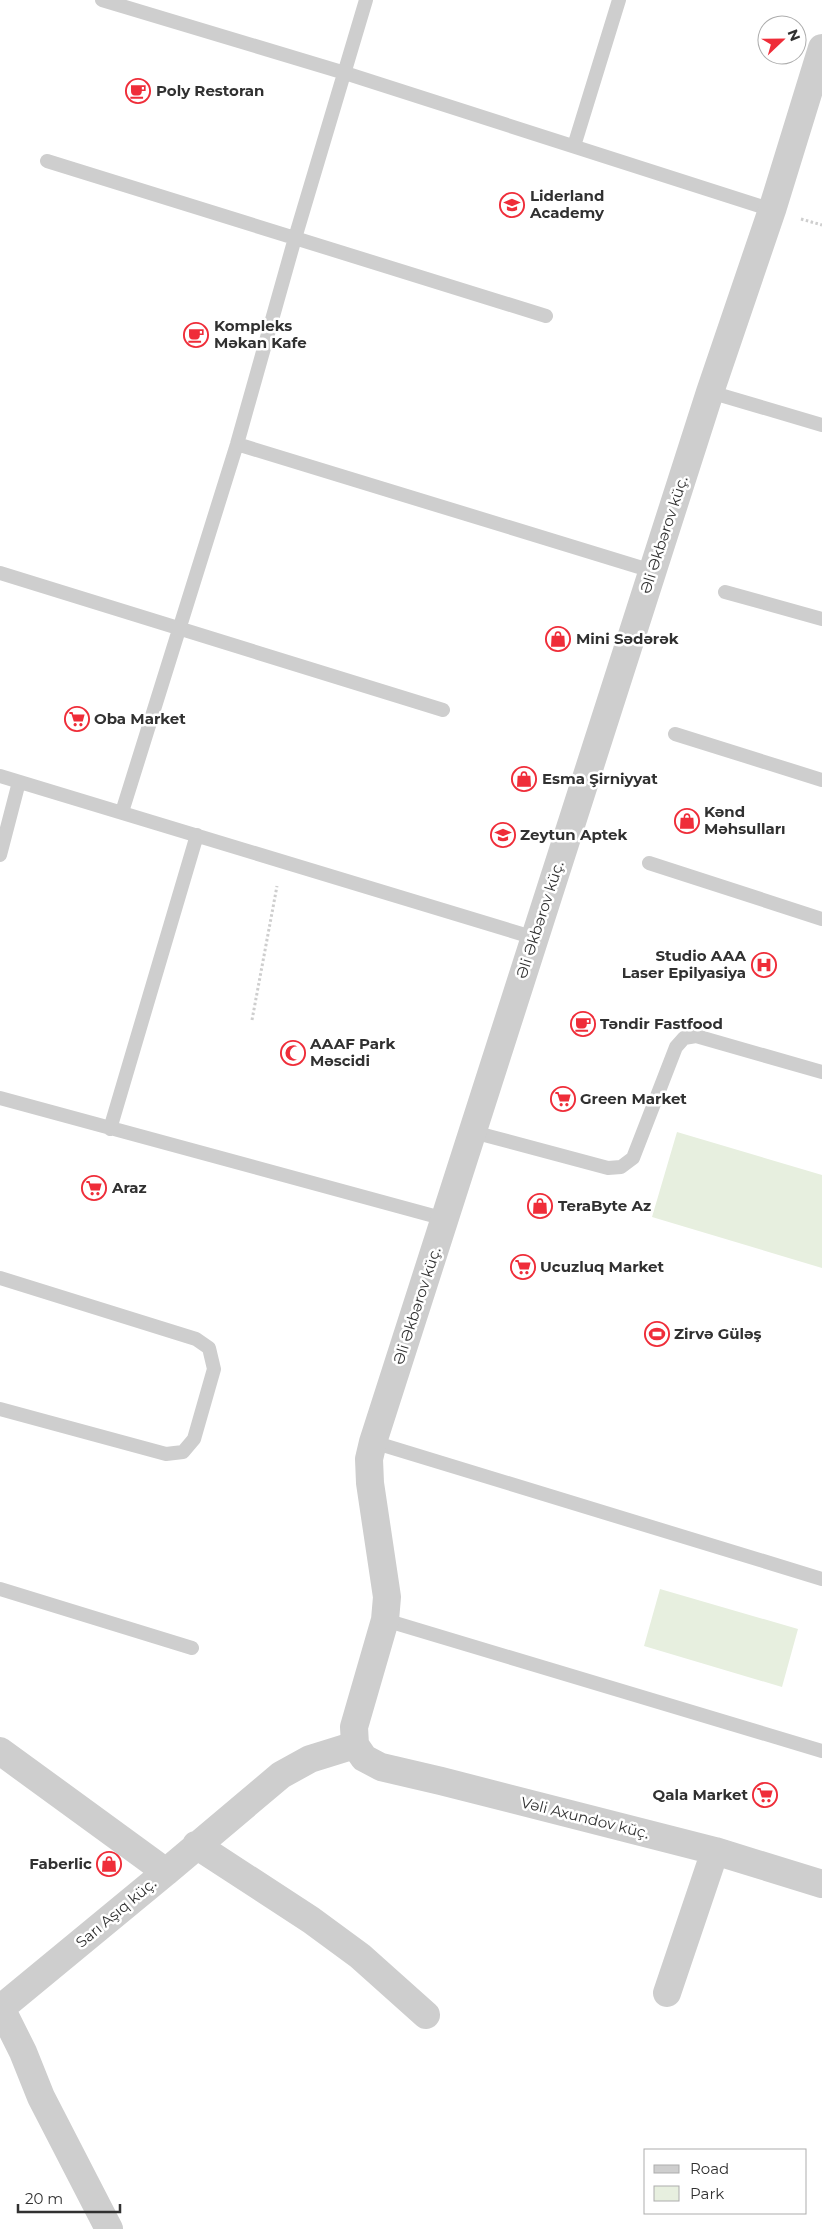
<svg xmlns="http://www.w3.org/2000/svg" width="822" height="2229" viewBox="0 0 822 2229" font-family="Montserrat,sans-serif">
  <style>
    .green { fill: #e7efdf }
    .lines { fill: none; stroke-linecap: round; stroke-linejoin: round }
    .path { stroke: #cecece; stroke-width: 3; stroke-dasharray: 2.5 2.5; stroke-linecap: butt }
    .lane { stroke: #cecece; stroke-width: 14 }
    .street { stroke: #cecece; stroke-width: 28 }
    .labels { text-anchor: middle; stroke-width: 5; stroke-linejoin: round; paint-order: stroke }
    .poi-label { font-size: 15px; font-weight: bold; fill: #313131; stroke: #fff; text-anchor: start }
    .street-label { font-size: 15px; fill: #313131; stroke: #fff }
  </style>
  <rect width="100%" height="100%" fill="#fff"/>
  <!-- green -->
  <path class="green" d="M 677,1132 L 822,1175 L 822,1268 L 652,1217 Z
    M 660,1589 L 798,1629 L 782,1687 L 644,1646 Z"/>
  <g class="lines">
    <!-- path -->
    <path class="path" d="M 801,219 L 822,225
      M 252,1020 L 277,886"/>
    <!-- lane -->
    <path class="lane" d="M 102,0 L 345,73 L 772,210
      M 574,146 L 619,0
      M 47,161 L 546,316
      M 710,392 L 822,425
      M 237,444 L 652,571
      M 0,573 L 443,710
      M 725,592 L 822,619
      M 675,734 L 822,780
      M 0,776 L 535,938
      M 122,812 L 237,444 L 295,238 L 366,0
      M 0,855 L 19,782
      M 649,863 L 822,919
      M 0,1098 L 445,1219
      M 110,1129 L 197,835
      M 473,1132 L 608,1168 L 621,1167 L 633,1158 L 676,1047 L 684,1038 L 696,1036 L 822,1072
      M 0,1278 L 196,1339 L 209,1348 L 214,1369 L 194,1439 L 183,1452 L 166,1454 L 0,1409
      M 373,1442 L 822,1579
      M 0,1589 L 192,1648
      M 385,1620 L 822,1751"/>
    <!-- street -->
    <path class="street" d="M 355,1745 L 354,1727 L 385,1620 L 387,1597 L 370,1483 L 369,1459 L 373,1442 L 710,392 L 772,210 L 822,48
      M 355,1745 L 364,1758 L 381,1767 L 441,1781 L 715,1851 L 822,1884
      M 0,1751 L 166,1872 L 0,2009
      M 196,1845 L 311,1920 L 360,1956 L 426,2015
      M 166,1872 L 281,1775 L 310,1759 L 355,1745
      M 667,1993 L 715,1851
      M 1,2008 L 23,2052 L 41,2097 L 109,2229"/>
  </g>
  <!-- icons -->
  <defs>
    <symbol id="cafe-ring" viewBox="-11 -11 22 22"><circle r="9.5" fill="#fff" stroke="#ef2d39" stroke-width="1.5"/><path d="M-5.5-4.5H6V0H3Q3 3.5 0 3.5H-2.5Q-5.5 3.5-5.5 0ZM3-3.2v2h1.7v-2ZM-6 4.5H4V6H-6Z" fill="#ef2d39"/></symbol>
    <symbol id="university-ring" viewBox="-11 -11 22 22"><circle r="9.5" fill="#fff" stroke="#ef2d39" stroke-width="1.5"/><path d="M0-5L7-2L0 1L-7-2ZM-4 1L0 2.5L4 1V4Q0 6-4 4Z" fill="#ef2d39"/></symbol>
    <symbol id="shop-ring" viewBox="-11 -11 22 22"><circle r="9.5" fill="#fff" stroke="#ef2d39" stroke-width="1.5"/><path d="M-5-2.5h2.3a2.7 3.5 0 0 1 5.4 0H5L5.5 6h-11ZM-1.5-2.5h3a1.5 2.3 0 0 0-3 0Z" fill="#ef2d39"/></symbol>
    <symbol id="supermarket-ring" viewBox="-11 -11 22 22"><circle r="9.5" fill="#fff" stroke="#ef2d39" stroke-width="1.5"/><path d="M-6-5.5h2.5l.6 2H6L4.5 2H-2.5L-4.4-4H-6ZM-1.5 3.2a1.3 1.3 0 1 0 .1 0ZM3 3.2a1.3 1.3 0 1 0 .1 0Z" fill="#ef2d39"/></symbol>
    <symbol id="school-ring" viewBox="-11 -11 22 22"><circle r="9.5" fill="#fff" stroke="#ef2d39" stroke-width="1.5"/><path d="M0-5L7-2L0 1L-7-2ZM-4 1L0 2.5L4 1V4Q0 6-4 4Z" fill="#ef2d39"/></symbol>
    <symbol id="hospital-ring" viewBox="-11 -11 22 22"><circle r="9.5" fill="#fff" stroke="#ef2d39" stroke-width="1.5"/><path d="M-5-5h3v3.5h4V-5h3V5h-3V1.5h-4V5h-3Z" fill="#ef2d39"/></symbol>
    <symbol id="mosque-ring" viewBox="-11 -11 22 22"><circle r="9.5" fill="#fff" stroke="#ef2d39" stroke-width="1.5"/><path d="M3.5-4.9A6 6 0 1 0 3.5 4.9A5 5 0 1 1 3.5-4.9Z" fill="#ef2d39"/></symbol>
    <symbol id="stadium-ring" viewBox="-11 -11 22 22"><circle r="9.5" fill="#fff" stroke="#ef2d39" stroke-width="1.5"/><path d="M0-5a6.5 5 0 1 0 0 10a6.5 5 0 1 0 0-10ZM-3.5-1.8h7v3.6h-7Z" fill="#ef2d39"/></symbol>
  </defs>
  <g fill-rule="evenodd">
    <use href="#cafe-ring" x="124" y="77" width="28" height="28"/>
    <use href="#university-ring" x="498" y="191" width="28" height="28"/>
    <use href="#cafe-ring" x="182" y="321" width="28" height="28"/>
    <use href="#shop-ring" x="544" y="625" width="28" height="28"/>
    <use href="#supermarket-ring" x="63" y="705" width="28" height="28"/>
    <use href="#shop-ring" x="510" y="765" width="28" height="28"/>
    <use href="#shop-ring" x="673" y="807" width="28" height="28"/>
    <use href="#school-ring" x="489" y="821" width="28" height="28"/>
    <use href="#hospital-ring" x="750" y="951" width="28" height="28"/>
    <use href="#cafe-ring" x="569" y="1010" width="28" height="28"/>
    <use href="#mosque-ring" x="279" y="1039" width="28" height="28"/>
    <use href="#supermarket-ring" x="549" y="1085" width="28" height="28"/>
    <use href="#supermarket-ring" x="80" y="1174" width="28" height="28"/>
    <use href="#shop-ring" x="526" y="1192" width="28" height="28"/>
    <use href="#supermarket-ring" x="509" y="1253" width="28" height="28"/>
    <use href="#stadium-ring" x="643" y="1320" width="28" height="28"/>
    <use href="#supermarket-ring" x="751" y="1781" width="28" height="28"/>
    <use href="#shop-ring" x="95" y="1850" width="28" height="28"/>
  </g>
  <g class="labels">
    <!-- poi labels -->
    <g class="poi-label">
      <text x="156" y="96">Poly Restoran</text>
      <text x="530" y="201">Liderland<tspan x="530" dy="17">Academy</tspan></text>
      <text x="214" y="331">Kompleks<tspan x="214" dy="17">Məkan Kafe</tspan></text>
      <text x="576" y="644">Mini Sədərək</text>
      <text x="94" y="724">Oba Market</text>
      <text x="542" y="784">Esma Şirniyyat</text>
      <text x="704" y="817">Kənd<tspan x="704" dy="17">Məhsulları</tspan></text>
      <text x="520" y="840">Zeytun Aptek</text>
      <text x="746" y="961" text-anchor="end">Studio AAA<tspan x="746" dy="17">Laser Epilyasiya</tspan></text>
      <text x="600" y="1029">Təndir Fastfood</text>
      <text x="310" y="1049">AAAF Park<tspan x="310" dy="17">Məscidi</tspan></text>
      <text x="580" y="1104">Green Market</text>
      <text x="112" y="1193">Araz</text>
      <text x="558" y="1211">TeraByte Az</text>
      <text x="540" y="1272">Ucuzluq Market</text>
      <text x="674" y="1339">Zirvə Güləş</text>
      <text x="748" y="1800" text-anchor="end">Qala Market</text>
      <text x="92" y="1869" text-anchor="end">Faberlic</text>
    </g>
    <!-- street labels -->
    <g class="street-label">
      <text transform="translate(664 535) rotate(-72)" y="5">Əli Əkbərov küç.</text>
      <text transform="translate(540 920) rotate(-72)" y="5">Əli Əkbərov küç.</text>
      <text transform="translate(417 1306) rotate(-72)" y="5">Əli Əkbərov küç.</text>
      <text transform="translate(585 1818) rotate(14)" y="5">Vəli Axundov küç.</text>
      <text transform="translate(116 1913) rotate(-40)" y="5">Sarı Aşıq küç.</text>
    </g>
  </g>
  <!-- legend -->
  <rect x="644" y="2149" width="162" height="65" fill="#ffffff" stroke="#adadad"/>
  <rect x="654" y="2165" width="25" height="8" fill="#cecece" stroke="#adadad"/>
  <text x="690" y="2174" font-size="15" fill="#313131">Road</text>
  <rect x="654" y="2186" width="25" height="15" fill="#e7efdf" stroke="#adadad"/>
  <text x="690" y="2199" font-size="15" fill="#313131">Park</text>
  <!-- north arrow -->
  <g transform="translate(782 40) rotate(68)"><circle r="24" fill="#ffffff" stroke="#adadad"/>
  <path d="M0-4L9 19L0 12L-9 19Z" fill="#ef2d39"/>
  <text y="-8" font-size="14" font-weight="bold" text-anchor="middle" fill="#313131">N</text>
  </g>
  <!-- scale -->
  <path d="M18 2204v8h102v-8" fill="none" stroke="#313131" stroke-width="2.5"/>
  <text x="25" y="2204" font-size="15" fill="#313131" stroke="#ffffff" stroke-width="4" paint-order="stroke">20 m</text>
</svg>
